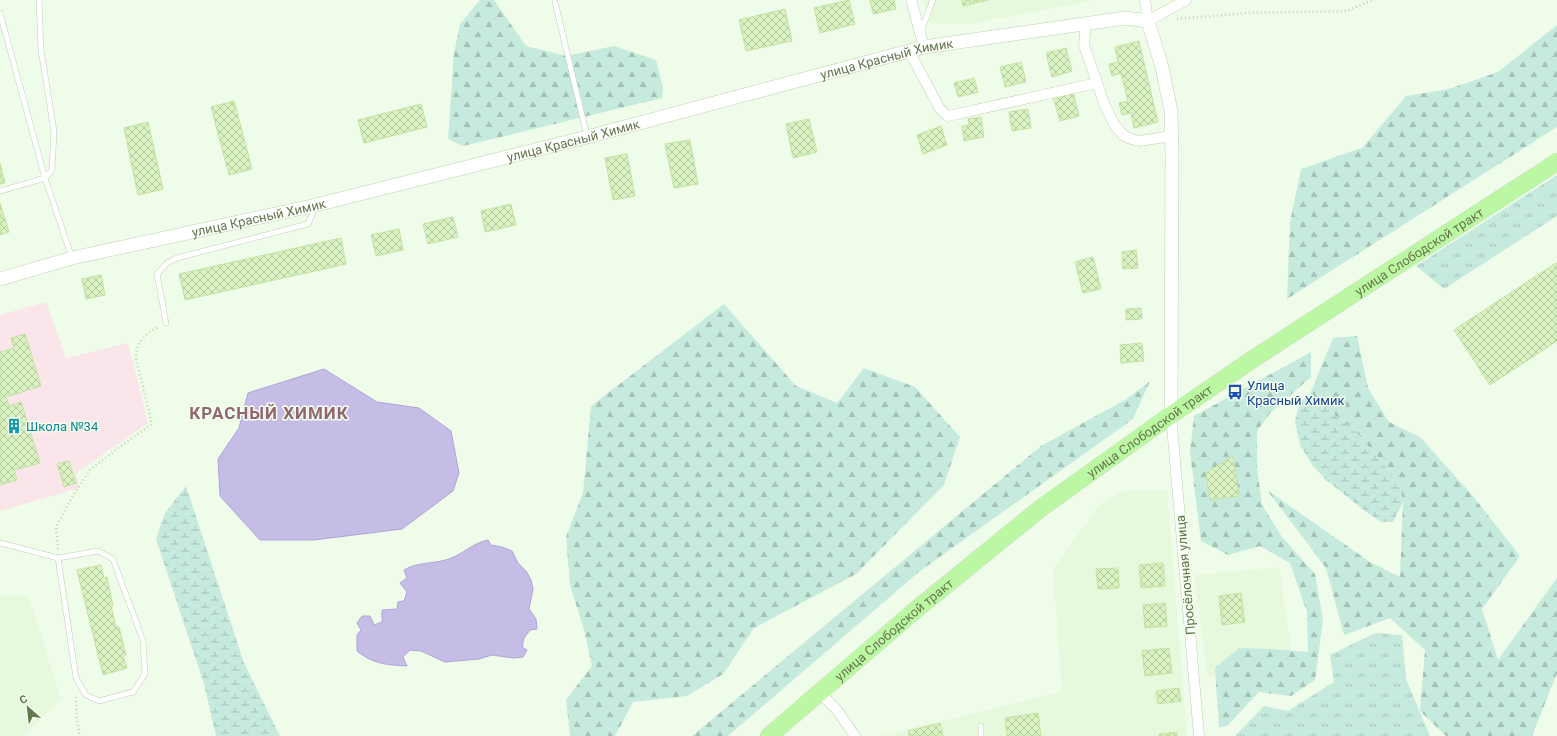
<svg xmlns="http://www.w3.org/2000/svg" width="1557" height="736" viewBox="0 0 1557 736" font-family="Roboto,sans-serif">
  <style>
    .residential { fill: #e7f9dd }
    .education { fill: #f9e5ea }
    .grass { fill: url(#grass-tufts) }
    .forest { fill: url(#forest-firs) }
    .wetland { fill: url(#wetland-marsh) }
    .water { fill: #c6bde6; stroke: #b0a3d7 }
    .building { fill: url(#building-cross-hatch); stroke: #c4e3a1 }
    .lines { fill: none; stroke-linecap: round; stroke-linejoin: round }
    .service-casing { stroke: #c0d0b1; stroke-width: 6 }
    .minor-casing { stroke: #c0d0b1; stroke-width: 11 }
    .tertiary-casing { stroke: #c0d0b1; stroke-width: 14 }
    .primary-casing { stroke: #d4d9cd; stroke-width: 18 }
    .path { stroke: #bed6a3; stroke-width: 2.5; stroke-dasharray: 1 3; stroke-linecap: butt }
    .service { stroke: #fff; stroke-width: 5 }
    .minor { stroke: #fff; stroke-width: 10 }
    .tertiary { stroke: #fff; stroke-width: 13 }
    .primary { stroke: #bcf8a3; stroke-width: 17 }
    .labels { text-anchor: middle; stroke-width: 3; stroke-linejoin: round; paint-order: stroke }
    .street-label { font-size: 13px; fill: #64764c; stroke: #f4ffef }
    .transit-label { font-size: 13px; fill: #164399; stroke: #f4ffef; text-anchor: start }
    .culture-label { font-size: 13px; fill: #0d838f; stroke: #f4ffef; text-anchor: start }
    .district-label { font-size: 17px; font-weight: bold; letter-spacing: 1px; fill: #926570; stroke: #f4ffef }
  </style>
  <defs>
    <pattern id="grass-tufts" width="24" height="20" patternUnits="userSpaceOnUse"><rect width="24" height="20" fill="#c7eadf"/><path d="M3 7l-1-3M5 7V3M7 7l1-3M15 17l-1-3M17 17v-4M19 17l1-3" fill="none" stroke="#a5c2b7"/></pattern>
    <pattern id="forest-firs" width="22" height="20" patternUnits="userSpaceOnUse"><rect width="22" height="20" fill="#c7eadf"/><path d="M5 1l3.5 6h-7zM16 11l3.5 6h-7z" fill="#a5c2b7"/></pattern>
    <pattern id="wetland-marsh" width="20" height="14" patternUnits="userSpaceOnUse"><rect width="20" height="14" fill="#c7eadf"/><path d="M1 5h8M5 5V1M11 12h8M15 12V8" fill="none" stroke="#a5c2b7"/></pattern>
    <pattern id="building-cross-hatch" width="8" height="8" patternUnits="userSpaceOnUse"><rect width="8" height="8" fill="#daf1c1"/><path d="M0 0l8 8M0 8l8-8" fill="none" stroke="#b4c89f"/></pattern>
  </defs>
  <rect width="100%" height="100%" fill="#eefce9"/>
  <!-- residential -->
  <path class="residential" d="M 923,0 L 1096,0 L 968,24 L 929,23 Z
    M 1167,490 L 1187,736 L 880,736 L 1062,691 L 1053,569 L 1100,504 L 1122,491 Z
    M 1279,567 L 1293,664 L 1208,677 L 1194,575 Z
    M 0,595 L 28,596 L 61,699 L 23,736 L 0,736 Z"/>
  <!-- education -->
  <path class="education" d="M 46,302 L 66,358 L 128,343 L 148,423 L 76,473 L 79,488 L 0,511 L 0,315 Z"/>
  <!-- grass -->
  <path class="grass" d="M 1557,175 L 1557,216 L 1444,289 L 1416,266 Z
    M 1375,633 L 1402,635 L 1406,679 L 1430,736 L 1235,736 L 1264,706 L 1288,711 L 1334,682 L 1330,655 Z"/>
  <!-- forest -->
  <path class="forest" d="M 480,0 L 494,0 L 526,46 L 566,56 L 614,46 L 656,60 L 663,88 L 662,98 L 463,146 L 448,139 L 454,53 L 460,24 Z
    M 1557,25 L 1557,127 L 1287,299 L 1290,222 L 1301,169 L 1362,148 L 1406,96 L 1449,89 L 1498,72 Z
    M 724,304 L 796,386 L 837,403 L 864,368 L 915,387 L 960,437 L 944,485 L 856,574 L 754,628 L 723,674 L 687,696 L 633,702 L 615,736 L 570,736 L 566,700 L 592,666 L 584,630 L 570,585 L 566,537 L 583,493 L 591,406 Z
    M 1357,336 L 1368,388 L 1389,422 L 1420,437 L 1472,495 L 1520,556 L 1482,609 L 1498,660 L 1557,578 L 1557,673 L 1532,736 L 1446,736 L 1420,711 L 1425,650 L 1390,618 L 1344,635 L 1326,568 L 1267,490 L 1370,562 L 1400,577 L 1403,502 L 1399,482 L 1357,433 L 1310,394 L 1333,338 Z
    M 1311,352 L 1311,377 L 1271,412 L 1257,431 L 1257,467 L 1262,505 L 1282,537 L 1315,574 L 1323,620 L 1315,680 L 1291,696 L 1259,692 L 1227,726 L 1219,727 L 1215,668 L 1239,648 L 1272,649 L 1308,652 L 1307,612 L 1290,563 L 1260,546 L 1228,555 L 1201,541 L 1190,452 L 1194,416 Z
    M 1150,381 L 1133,419 L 920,571 L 728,736 L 692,736 L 1041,446 L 1125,400 Z"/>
  <!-- wetland -->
  <path class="wetland" d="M 1310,394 L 1357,433 L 1399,482 L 1403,502 L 1393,522 L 1381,522 L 1365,511 L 1326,480 L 1313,466 L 1300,445 L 1295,421 L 1300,402 Z
    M 186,486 L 244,663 L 280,736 L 216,736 L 204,684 L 156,539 L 165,513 Z"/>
  <!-- water -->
  <path class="water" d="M 324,369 L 377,402 L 419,408 L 451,431 L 459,473 L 453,491 L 402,529 L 314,540 L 260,540 L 220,496 L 218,459 L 239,428 L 248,393 Z
    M 488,540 L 491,545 L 502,547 L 512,551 L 518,563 L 526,571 L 531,580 L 533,589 L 529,609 L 536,619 L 537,629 L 530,630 L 524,638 L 522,647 L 527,650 L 523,657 L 513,658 L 492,655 L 479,659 L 445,662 L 421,651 L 410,650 L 403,657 L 407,666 C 387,665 373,664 357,651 L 357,635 L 361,630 L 357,623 L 362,616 L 370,616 L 374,625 L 382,622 L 382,610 L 397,609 L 398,602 L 404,601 L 407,592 L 400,583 L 407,578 L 404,570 C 417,562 434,564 449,559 C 463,554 473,543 488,540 Z"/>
  <!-- building -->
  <path class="building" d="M 849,0 L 855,24 L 820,33 L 814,8 Z
    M 870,0 L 894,0 L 896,9 L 873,14 Z
    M 962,0 L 988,0 L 963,6 Z
    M 785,9 L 792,41 L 746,51 L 739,20 Z
    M 1139,41 L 1158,122 L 1134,128 L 1131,113 L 1122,115 L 1119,103 L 1128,101 L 1121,73 L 1112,76 L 1109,64 L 1118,62 L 1115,47 Z
    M 1066,48 L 1072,71 L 1052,77 L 1046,53 Z
    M 1021,62 L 1026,82 L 1005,87 L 1000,67 Z
    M 974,78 L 978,92 L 958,97 L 954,83 Z
    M 1073,92 L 1079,116 L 1060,121 L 1053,97 Z
    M 234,101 L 252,169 L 229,175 L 211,107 Z
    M 421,104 L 427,127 L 364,143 L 358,120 Z
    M 1028,109 L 1031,128 L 1012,131 L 1009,112 Z
    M 981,117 L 984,137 L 964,141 L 962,126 L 969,125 L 968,119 Z
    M 809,119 L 817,152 L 793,158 L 786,124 Z
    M 148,122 L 163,189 L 138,195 L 124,128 Z
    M 941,126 L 947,145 L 923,154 L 917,135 Z
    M 690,140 L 698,184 L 674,188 L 665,144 Z
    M 627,154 L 635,196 L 613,200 L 605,158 Z
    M 0,163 L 5,183 L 0,184 Z
    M 0,203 L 9,232 L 0,235 Z
    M 511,204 L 516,225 L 485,232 L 481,211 Z
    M 453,217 L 458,237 L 428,244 L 423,224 Z
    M 399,229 L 403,250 L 376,256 L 371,235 Z
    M 341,238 L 346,264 L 185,300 L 179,274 Z
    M 1136,250 L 1138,268 L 1123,269 L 1122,252 Z
    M 1093,257 L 1101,289 L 1083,293 L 1075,262 Z
    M 1556,263 L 1557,265 L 1557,341 L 1490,385 L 1454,330 Z
    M 101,275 L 105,295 L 86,299 L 82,279 Z
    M 1141,308 L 1142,319 L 1126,320 L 1126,309 Z
    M 25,334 L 41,386 L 6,397 L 9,406 L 21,402 L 40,463 L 14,470 L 17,480 L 0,485 L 0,352 L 14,348 L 11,338 Z
    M 1142,343 L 1144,361 L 1121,363 L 1120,345 Z
    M 1233,456 L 1239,496 L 1210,500 L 1206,473 Z
    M 69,461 L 76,483 L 64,487 L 57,464 Z
    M 1163,563 L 1165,586 L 1141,588 L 1139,565 Z
    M 101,565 L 104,578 L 107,577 L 113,606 L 111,606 L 116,627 L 119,627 L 126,655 L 123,656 L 127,668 L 103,675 L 77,570 Z
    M 1118,568 L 1119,588 L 1098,589 L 1096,569 Z
    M 1241,593 L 1245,622 L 1222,625 L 1219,596 Z
    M 1165,603 L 1167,626 L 1145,628 L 1143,605 Z
    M 1169,648 L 1172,673 L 1145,676 L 1142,651 Z
    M 1179,688 L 1181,701 L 1158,704 L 1156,691 Z
    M 1038,713 L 1041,736 L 1007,736 L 1005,718 Z
    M 940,723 L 943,736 L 909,736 L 908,731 Z
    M 1177,732 L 1177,736 L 1159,736 L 1159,734 Z"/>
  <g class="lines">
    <defs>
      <path id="service" d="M 39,0 L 41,50 L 54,131 L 52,170 L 45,178 L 72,258
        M 555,2 L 587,136
        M 0,13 L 45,178 L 0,191
        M 921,31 L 933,0
        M 166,323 L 157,274 L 167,263 L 177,258 L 308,224 L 313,213 L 312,207
        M 0,543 L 58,558 L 98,551 L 113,559 L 143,641 L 145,674 L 133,692 L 99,701 L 86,695 L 76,678 L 58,558
        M 981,726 L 981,736"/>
      <path id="minor" d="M 911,0 L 924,47
        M 1145,0 L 1148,21 L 1186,0
        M 1086,23 L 1084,45 L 1104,103 L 1114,124 L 1123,135 L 1131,139 L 1139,141 L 1172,136
        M 909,51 L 940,109 L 948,116 L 1097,83
        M 1171,415 L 1199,736
        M 819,692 L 837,710 L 855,736"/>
      <g id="tertiary">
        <path id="s1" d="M 0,279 L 72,258 L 312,206 L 587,137 L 924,47 L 1125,18 L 1148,21 L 1162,67 L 1171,111 L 1172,152 L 1171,415"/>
      </g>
      <g id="primary">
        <path id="s2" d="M 769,736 L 918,608 L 1041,508 L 1171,415 L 1253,359 L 1557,162"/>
      </g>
    </defs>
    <!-- service casing -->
    <use href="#service" class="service-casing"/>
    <!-- minor casing -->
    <use href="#minor" class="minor-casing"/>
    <!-- tertiary casing -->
    <use href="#tertiary" class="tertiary-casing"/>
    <!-- primary casing -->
    <use href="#primary" class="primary-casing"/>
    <!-- path -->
    <path class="path" d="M 1177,19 L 1246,13 L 1347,11 L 1372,0
      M 58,549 L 56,527 L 75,492 L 90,470 L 118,448 L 152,424 L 136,359 C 135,342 145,335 158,327
      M 76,697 L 77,722 L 80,736"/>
    <!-- service -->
    <use href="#service" class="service"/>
    <!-- minor -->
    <use href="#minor" class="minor"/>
    <!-- tertiary -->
    <use href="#tertiary" class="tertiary"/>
    <!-- primary -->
    <use href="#primary" class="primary"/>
  </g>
  <!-- icons -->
  <defs>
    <symbol id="bus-bare" viewBox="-9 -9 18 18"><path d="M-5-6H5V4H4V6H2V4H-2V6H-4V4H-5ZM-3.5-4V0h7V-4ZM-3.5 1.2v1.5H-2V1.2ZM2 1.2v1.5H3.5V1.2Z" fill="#1a4fb4" stroke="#f4ffef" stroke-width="2.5" paint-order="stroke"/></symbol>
    <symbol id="building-bare" viewBox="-9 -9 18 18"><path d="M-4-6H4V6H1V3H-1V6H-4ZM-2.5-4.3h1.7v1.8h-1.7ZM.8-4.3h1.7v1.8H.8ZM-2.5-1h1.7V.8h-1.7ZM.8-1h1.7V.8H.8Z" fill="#0f9aa8" stroke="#f4ffef" stroke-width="2.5" paint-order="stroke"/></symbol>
  </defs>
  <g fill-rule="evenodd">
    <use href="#bus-bare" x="1224" y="381" width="22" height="22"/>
    <use href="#building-bare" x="3" y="415" width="22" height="22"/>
  </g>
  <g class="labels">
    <!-- street labels -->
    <g class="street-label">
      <text dy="5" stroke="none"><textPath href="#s1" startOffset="914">улица Красный Химик</textPath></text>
      <text dy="5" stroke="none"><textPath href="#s1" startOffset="590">улица Красный Химик</textPath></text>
      <text dy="5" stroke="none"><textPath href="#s1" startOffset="266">улица Красный Химик</textPath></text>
      <text dy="5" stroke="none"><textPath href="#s2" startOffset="812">улица Слободской тракт</textPath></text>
      <text dy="5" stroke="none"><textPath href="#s2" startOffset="488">улица Слободской тракт</textPath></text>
      <text transform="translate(1185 575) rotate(-95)" y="5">Просёлочная улица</text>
      <text dy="5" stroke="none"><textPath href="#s2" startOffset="164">улица Слободской тракт</textPath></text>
    </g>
    <!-- transit labels -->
    <g class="transit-label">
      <text x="1247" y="390">Улица<tspan x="1247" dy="15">Красный Химик</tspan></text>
    </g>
    <!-- culture labels -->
    <g class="culture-label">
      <text x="26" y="431">Школа №34</text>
    </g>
    <!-- district labels -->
    <g class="district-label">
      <text x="269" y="419">КРАСНЫЙ ХИМИК</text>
    </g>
  </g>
  <!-- north arrow -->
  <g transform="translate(28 708) rotate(332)" stroke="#f4ffef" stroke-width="3" paint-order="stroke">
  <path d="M0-3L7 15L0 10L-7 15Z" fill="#64764c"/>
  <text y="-6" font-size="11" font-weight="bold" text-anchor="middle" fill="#64764c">С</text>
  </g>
</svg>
